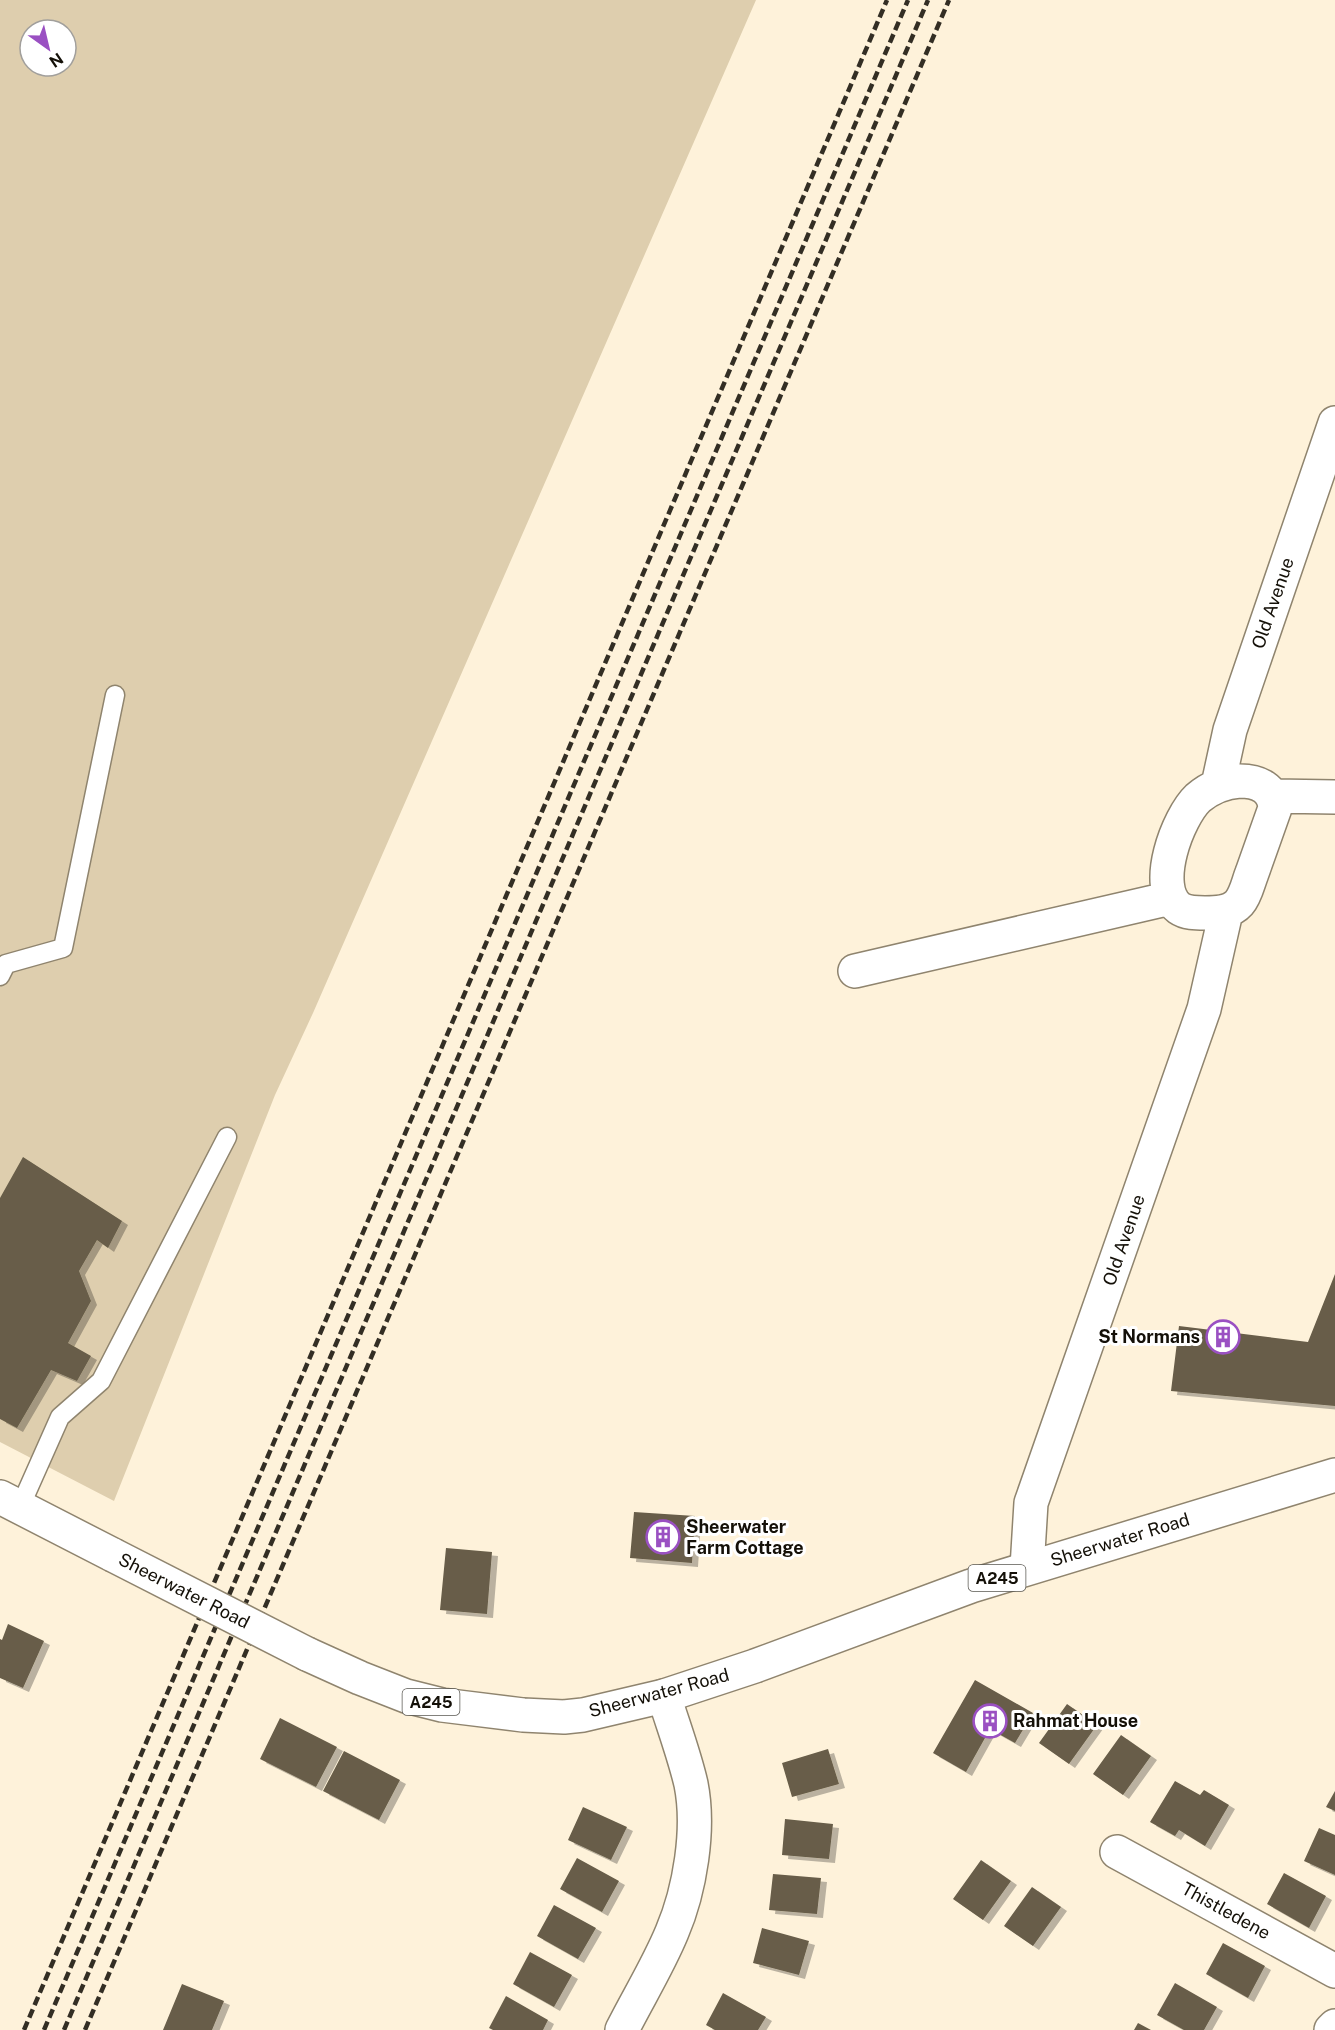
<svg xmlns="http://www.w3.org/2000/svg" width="1335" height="2030" viewBox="0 0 1335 2030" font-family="'Public Sans',sans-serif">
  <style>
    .green { fill: #deceae; fill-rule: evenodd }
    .building { fill: #675d48; filter: url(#shadow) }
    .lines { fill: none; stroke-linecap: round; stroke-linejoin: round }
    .service-casing { stroke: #8f846e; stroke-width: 21 }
    .minor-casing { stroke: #8f846e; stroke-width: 36 }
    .primary-casing { stroke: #8f846e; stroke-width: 36 }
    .service { stroke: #fff; stroke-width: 18 }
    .minor { stroke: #fff; stroke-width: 33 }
    .primary { stroke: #fff; stroke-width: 33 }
    .rail { stroke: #332e24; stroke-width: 4.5; stroke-dasharray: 9 4.5; stroke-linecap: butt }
    .primary-bridge-casing { stroke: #8f846e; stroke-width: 36; stroke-linecap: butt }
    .primary-bridge { stroke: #fff; stroke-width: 33 }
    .labels { text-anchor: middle; stroke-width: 6; stroke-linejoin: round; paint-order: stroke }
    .shield { fill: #fff; stroke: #5a5852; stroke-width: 1.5 }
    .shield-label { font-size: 16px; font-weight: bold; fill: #141008 }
    .street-label { font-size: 18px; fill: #141008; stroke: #fff }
    .poi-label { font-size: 18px; font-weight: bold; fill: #141008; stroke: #fff; text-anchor: start }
  </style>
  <defs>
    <filter id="shadow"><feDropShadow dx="6" dy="4" stdDeviation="0" flood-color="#0004"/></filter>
  </defs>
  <rect width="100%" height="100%" fill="#fef2da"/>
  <!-- green -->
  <path class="green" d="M 0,0 L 756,0 L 313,1013 L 275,1095 L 114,1501 L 0,1442 ZM 30,30 L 66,30 L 66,66 L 30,66 Z"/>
  <!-- building -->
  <path class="building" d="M 23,1157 L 122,1221 L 108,1248 L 97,1240 L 79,1271 L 91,1301 L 68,1343 L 91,1356 L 77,1381 L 51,1370 L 17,1428 L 0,1419 L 0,1198 Z
    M 1335,1274 L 1335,1406 L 1171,1391 L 1179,1326 L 1308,1342 Z
    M 634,1512 L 695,1516 L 692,1563 L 630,1558 Z
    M 446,1548 L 492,1552 L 487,1614 L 440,1610 Z
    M 8,1624 L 44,1641 L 23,1688 L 0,1678 L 0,1639 L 2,1640 Z
    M 975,1680 L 1033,1713 L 1015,1743 L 990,1729 L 966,1772 L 933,1753 Z
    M 1067,1704 L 1097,1725 L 1069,1764 L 1039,1743 Z
    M 280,1718 L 337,1747 L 316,1787 L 260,1759 Z
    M 1121,1735 L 1151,1756 L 1123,1795 L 1093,1774 Z
    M 828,1749 L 839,1784 L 792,1797 L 782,1763 Z
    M 344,1751 L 400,1780 L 379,1820 L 323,1791 Z
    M 1175,1781 L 1200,1795 L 1204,1790 L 1229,1805 L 1205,1846 L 1179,1830 L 1175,1836 L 1150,1822 Z
    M 1335,1791 L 1335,1811 L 1326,1807 Z
    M 583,1807 L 627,1827 L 611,1860 L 568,1840 Z
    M 785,1819 L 833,1824 L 829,1859 L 782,1855 Z
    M 1319,1828 L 1335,1835 L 1335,1875 L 1304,1861 Z
    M 577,1858 L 619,1881 L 602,1912 L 560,1889 Z
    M 981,1860 L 1011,1881 L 983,1920 L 953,1899 Z
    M 1284,1873 L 1326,1896 L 1309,1928 L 1267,1904 Z
    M 773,1874 L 821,1878 L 817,1914 L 769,1910 Z
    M 1032,1887 L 1061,1907 L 1033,1946 L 1004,1926 Z
    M 554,1905 L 596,1928 L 578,1959 L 537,1936 Z
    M 762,1928 L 809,1941 L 799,1975 L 753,1963 Z
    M 1223,1943 L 1265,1966 L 1248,1998 L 1206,1974 Z
    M 530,1952 L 572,1975 L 554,2007 L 513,1984 Z
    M 1175,1983 L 1217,2007 L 1204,2030 L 1184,2030 L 1157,2015 Z
    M 182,1984 L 224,2001 L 212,2030 L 163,2030 Z
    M 723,1993 L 766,2017 L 758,2030 L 715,2030 L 706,2025 Z
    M 506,1996 L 548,2020 L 543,2030 L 493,2030 L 489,2028 Z
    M 1138,2023 L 1151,2030 L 1134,2030 Z"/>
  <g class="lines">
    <defs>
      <path id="service" d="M 0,976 L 6,964 L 63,948 L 115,695
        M 20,1507 L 60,1417 L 101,1381 L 227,1137"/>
      <path id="minor" d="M 1240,781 C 1258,781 1274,788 1275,808 C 1267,830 1260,851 1252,873 C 1248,883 1246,895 1239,903 C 1231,912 1218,913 1205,913 C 1196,913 1186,913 1179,908 C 1151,887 1178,817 1198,798 C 1211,787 1224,782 1240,781 Z
        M 1218,785 L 1230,730 L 1335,423
        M 1274,796 L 1335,797
        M 855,971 L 1171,898
        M 1027,1568 L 1031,1503 L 1204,1009 L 1226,912
        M 1117,1852 L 1335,1971
        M 622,2030 C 638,1998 658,1966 672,1932 C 690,1890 700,1829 691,1784 C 684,1754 673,1725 664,1696
        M 1331,2030 L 1335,2026"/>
      <path id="primary" d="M 0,1497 L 113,1555
        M 307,1654 L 360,1678 L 406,1696 L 442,1705 L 523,1715 L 564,1717 L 583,1715 L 664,1696 L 755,1666 L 971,1586 L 1335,1475"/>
    </defs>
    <!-- service casing -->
    <use href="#service" class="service-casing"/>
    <!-- minor casing -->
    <use href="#minor" class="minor-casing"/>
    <!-- primary casing -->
    <use href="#primary" class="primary-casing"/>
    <!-- service -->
    <use href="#service" class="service"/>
    <!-- minor -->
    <use href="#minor" class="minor"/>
    <!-- primary -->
    <use href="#primary" class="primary"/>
    <!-- rail -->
    <path class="rail" d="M 24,2030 L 887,0
      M 44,2030 L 908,0
      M 64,2030 L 928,0
      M 85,2030 L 949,0"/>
    <defs>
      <path id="primary-bridge" d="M 113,1555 L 307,1654"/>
    </defs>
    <!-- primary-bridge casing -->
    <use href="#primary-bridge" class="primary-bridge-casing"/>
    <!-- primary-bridge -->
    <use href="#primary-bridge" class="primary-bridge"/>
  </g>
  <!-- icons -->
  <defs>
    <symbol id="building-ring" viewBox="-11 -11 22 22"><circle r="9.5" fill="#fff" stroke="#9a50c2" stroke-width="1.5"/><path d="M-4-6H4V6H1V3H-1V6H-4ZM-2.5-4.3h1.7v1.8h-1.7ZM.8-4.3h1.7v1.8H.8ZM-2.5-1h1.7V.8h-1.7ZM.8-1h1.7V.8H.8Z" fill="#9a50c2"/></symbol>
  </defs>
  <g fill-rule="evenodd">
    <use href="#building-ring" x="1204" y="1318" width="38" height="38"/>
    <use href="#building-ring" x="644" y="1518" width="38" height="38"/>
    <use href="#building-ring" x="971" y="1702" width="38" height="38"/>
  </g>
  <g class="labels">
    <!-- shield labels -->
    <g class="shield">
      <rect x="968.5" y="1565" width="57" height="26" rx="4.5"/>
      <rect x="402.5" y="1689" width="57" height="26" rx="4.5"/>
    </g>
    <g class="shield-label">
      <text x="997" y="1584">A245</text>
      <text x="431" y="1708">A245</text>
    </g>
    <!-- street labels -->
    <g class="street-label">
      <text transform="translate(1273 603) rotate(-71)" y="6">Old Avenue</text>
      <text transform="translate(1124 1240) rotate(-71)" y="6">Old Avenue</text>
      <text transform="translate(1120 1540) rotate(-17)" y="6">Sheerwater Road</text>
      <text transform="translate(184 1591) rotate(27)" y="6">Sheerwater Road</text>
      <text transform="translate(659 1693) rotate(-15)" y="6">Sheerwater Road</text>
      <text transform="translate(1226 1911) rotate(29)" y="6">Thistledene</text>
    </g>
    <!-- poi labels -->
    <g class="poi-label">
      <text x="1200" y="1343" text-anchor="end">St Normans</text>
      <text x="686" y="1533">Sheerwater<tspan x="686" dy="21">Farm Cottage</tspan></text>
      <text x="1013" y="1727">Rahmat House</text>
    </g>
  </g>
  <!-- north arrow -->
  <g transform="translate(48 48) rotate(146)"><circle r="28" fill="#ffffff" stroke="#a19f9c" stroke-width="1.5"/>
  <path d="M0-4.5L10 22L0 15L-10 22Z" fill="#9a50c2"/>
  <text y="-9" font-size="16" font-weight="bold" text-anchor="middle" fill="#141008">N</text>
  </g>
</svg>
